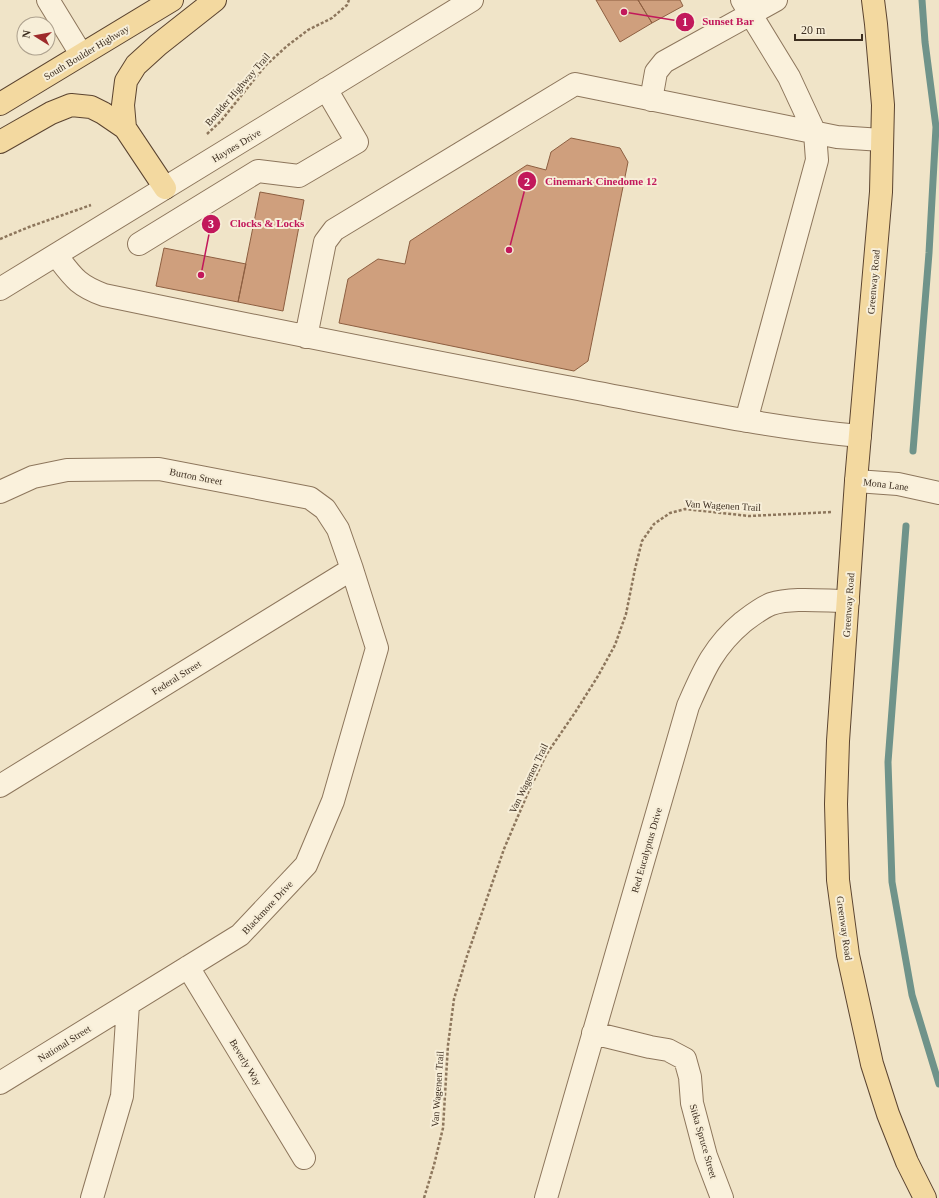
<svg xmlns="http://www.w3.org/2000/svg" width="939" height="1198" viewBox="0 0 939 1198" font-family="'Times New Roman',serif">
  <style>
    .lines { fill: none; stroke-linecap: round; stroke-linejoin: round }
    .stream { stroke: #6f938a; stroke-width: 7 }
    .building { fill: #cf9f7d; stroke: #8d5f41 }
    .minor-casing { stroke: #8d765c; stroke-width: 24 }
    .major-casing { stroke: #5b4430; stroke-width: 24 }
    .path { stroke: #8d765c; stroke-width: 2.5; stroke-dasharray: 3 2; stroke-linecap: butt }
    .minor { stroke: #faf1dc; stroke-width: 22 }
    .major { stroke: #f3d9a0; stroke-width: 22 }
    .labels { text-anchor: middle; stroke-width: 4; stroke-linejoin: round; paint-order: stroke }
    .street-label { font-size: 10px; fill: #3d2e20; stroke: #f7eed8 }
    .leader { fill: none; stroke: #c2185b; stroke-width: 1.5 }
    .callout-dot { fill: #c2185b; stroke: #f7eed8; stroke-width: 1.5 }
    .mark-label { font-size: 12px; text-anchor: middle; font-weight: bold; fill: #fff }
    .callout-label { font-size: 11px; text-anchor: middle; font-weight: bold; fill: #c2185b; stroke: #f7eed8; stroke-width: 4; stroke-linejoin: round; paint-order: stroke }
  </style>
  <rect width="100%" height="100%" fill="#f0e4c8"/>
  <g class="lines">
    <!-- stream -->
    <path class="stream" d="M 913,451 L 929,253 L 936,127 L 925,42 L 922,0
      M 906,526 L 888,762 L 892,882 L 912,995 L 939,1084"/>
  </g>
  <!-- building -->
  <path class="building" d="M 596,0 L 638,0 L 652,23 L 620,42 Z
    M 638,0 L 680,0 L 683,6 L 652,23 Z
    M 571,138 L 620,148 L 628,162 L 588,361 L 574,371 L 339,323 L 348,279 L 378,259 L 405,264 L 410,241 L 527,165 L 546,170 L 551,152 Z
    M 260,192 L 304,200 L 283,311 L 238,302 Z
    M 164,248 L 246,264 L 238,302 L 156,286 Z"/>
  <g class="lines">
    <defs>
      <path id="minor" d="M 48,0 L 81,54
        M 742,0 L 789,77 L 815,133 L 817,160 L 746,421
        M 651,100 L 656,72 L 664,62 L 776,0
        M 139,244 L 258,171 L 299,176 L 357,142 L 326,89
        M 56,255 C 73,277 77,285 104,295 C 258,327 412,358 567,387 C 664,405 762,427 860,436
        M 0,289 L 472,0
        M 306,337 L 325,242 L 334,230 L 575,84 L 837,137 L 882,140
        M 856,481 L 898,484 L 939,493
        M 0,492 L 33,477 L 67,470 L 159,469 L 310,498 L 325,509 L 338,529 L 352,569 L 377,648 L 333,801 L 306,865 L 240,935 L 0,1083
        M 0,786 L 352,569
        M 188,967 L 304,1158
        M 593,1033 L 650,1047 L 668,1050 L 685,1059 L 690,1077 L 692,1103 L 706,1156 L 722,1198
        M 92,1198 L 122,1096 L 128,1004
        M 546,1198 L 688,706 C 703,672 713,647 743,622 C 751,616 761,608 771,604 C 792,597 825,601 848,601"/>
      <path id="major" d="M 873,0 L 876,24 L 883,105 L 881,192 L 856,481 L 838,741 L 836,804 L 838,880 L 848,955 L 872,1064 L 888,1114 L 907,1162 L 925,1198
        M 0,104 L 172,0
        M 125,128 L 123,105 L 126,81 L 136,65 L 158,45 L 215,0
        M 0,142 L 51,113 L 71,105 L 91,107 L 103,113 L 125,128 L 165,188"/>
    </defs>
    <!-- minor casing -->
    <use href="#minor" class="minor-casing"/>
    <!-- major casing -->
    <use href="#major" class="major-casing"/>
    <!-- path -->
    <path class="path" d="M 207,134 L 221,121 L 265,66 L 287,46 L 308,30 L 332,18 L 347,5 L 349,0
      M 0,239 L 29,227 L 91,205
      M 424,1198 L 434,1165 L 443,1128 L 448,1045 L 454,999 L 467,956 L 504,849 L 527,795 L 546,755 L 576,711 L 598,676 L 615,645 L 626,614 L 635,569 L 642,541 L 654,524 L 670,513 L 685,509 L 749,516 L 832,512"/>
    <!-- minor -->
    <use href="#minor" class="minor"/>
    <!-- major -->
    <use href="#major" class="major"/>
  </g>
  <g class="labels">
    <!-- street labels -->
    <g class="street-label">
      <text transform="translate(86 52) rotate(-31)" y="4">South Boulder Highway</text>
      <text transform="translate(237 89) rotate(-49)" y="4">Boulder Highway Trail</text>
      <text transform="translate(236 145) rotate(-31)" y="4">Haynes Drive</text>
      <text transform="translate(873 282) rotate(-85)" y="4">Greenway Road</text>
      <text transform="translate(196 476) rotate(11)" y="4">Burton Street</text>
      <text transform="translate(886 484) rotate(7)" y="4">Mona Lane</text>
      <text transform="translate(723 505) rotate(3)" y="4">Van Wagenen Trail</text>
      <text transform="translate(848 605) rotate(-86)" y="4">Greenway Road</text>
      <text transform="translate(176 677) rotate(-32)" y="4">Federal Street</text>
      <text transform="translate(528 778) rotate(-64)" y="4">Van Wagenen Trail</text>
      <text transform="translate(646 850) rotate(-74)" y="4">Red Eucalyptus Drive</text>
      <text transform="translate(267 907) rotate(-47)" y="4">Blackmore Drive</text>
      <text transform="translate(845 928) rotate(82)" y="4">Greenway Road</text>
      <text transform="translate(64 1043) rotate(-32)" y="4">National Street</text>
      <text transform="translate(246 1062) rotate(59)" y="4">Beverly Way</text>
      <text transform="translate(437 1089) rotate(-86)" y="4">Van Wagenen Trail</text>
      <text transform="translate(704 1141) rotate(74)" y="4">Sitka Spruce Street</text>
    </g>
  </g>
  <!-- callouts -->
  <path class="leader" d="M624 12L685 22M509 250L527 181M201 275L211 224"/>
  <g class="callout-dot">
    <circle cx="624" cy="12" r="4"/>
    <circle cx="509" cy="250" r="4"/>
    <circle cx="201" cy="275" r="4"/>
    <circle cx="685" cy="22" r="10"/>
    <circle cx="527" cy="181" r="10"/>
    <circle cx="211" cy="224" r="10"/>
  </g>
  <g class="mark-label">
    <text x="685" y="26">1</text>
    <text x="527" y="186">2</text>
    <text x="211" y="228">3</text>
  </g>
  <g class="callout-label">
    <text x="728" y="25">Sunset Bar</text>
    <text x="601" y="185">Cinemark Cinedome 12</text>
    <text x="267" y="227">Clocks &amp; Locks</text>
  </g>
  <!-- north arrow -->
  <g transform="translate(36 36) rotate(281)"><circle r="19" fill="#f7eed8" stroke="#ada18e"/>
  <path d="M0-3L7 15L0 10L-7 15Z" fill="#9e2a2b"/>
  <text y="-6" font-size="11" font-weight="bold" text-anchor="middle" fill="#3d2e20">N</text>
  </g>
  <!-- scale -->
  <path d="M795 34v6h67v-6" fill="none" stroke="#3d2e20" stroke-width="2"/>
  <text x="801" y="34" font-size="12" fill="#3d2e20" stroke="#f7eed8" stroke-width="3" paint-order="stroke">20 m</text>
</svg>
